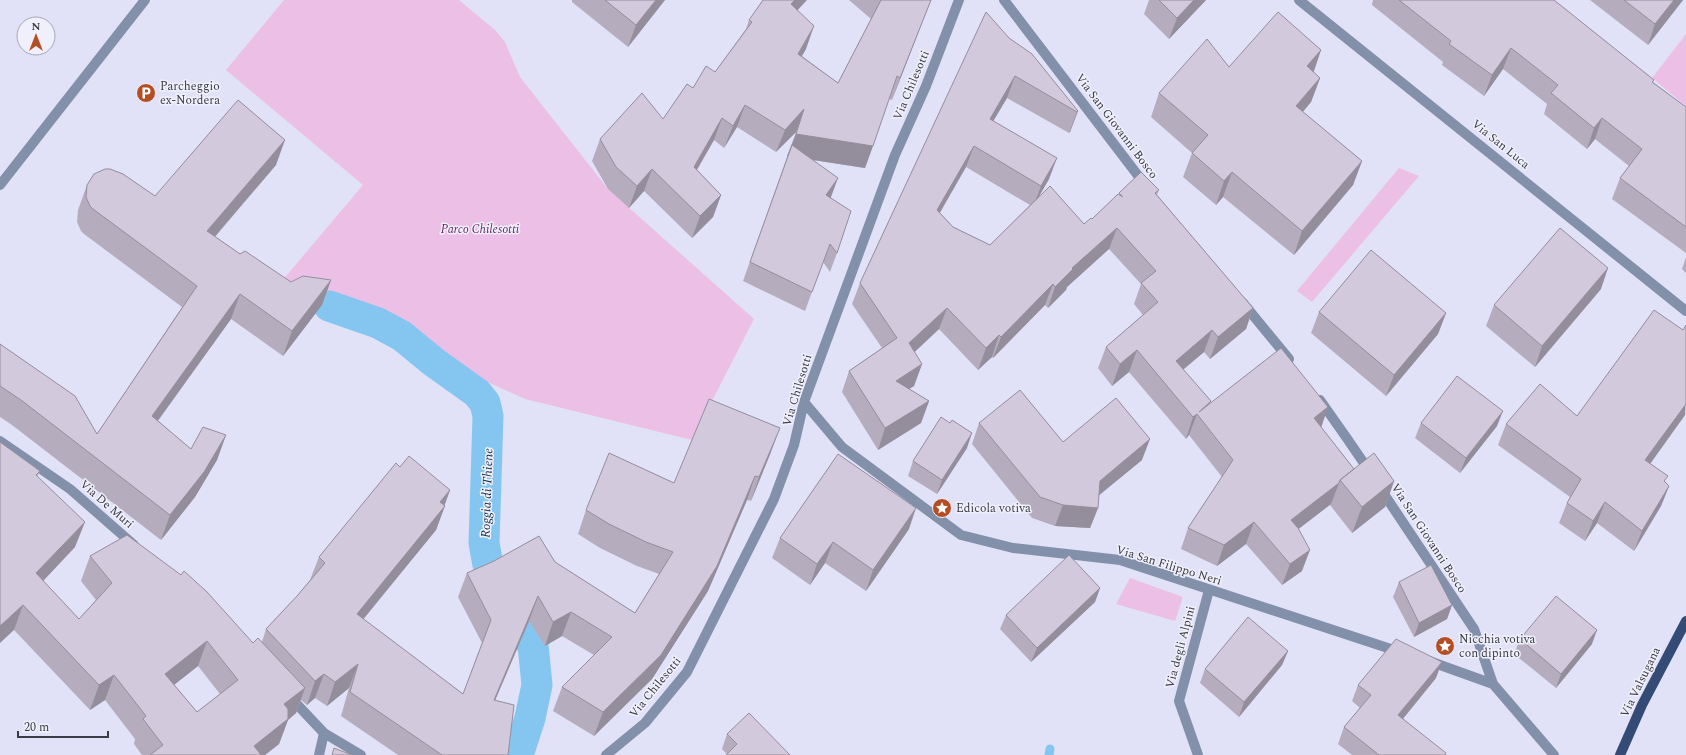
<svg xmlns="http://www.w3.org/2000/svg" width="1686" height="755" viewBox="0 0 1686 755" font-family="Spectral,serif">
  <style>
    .green { fill: #ecbfe6 }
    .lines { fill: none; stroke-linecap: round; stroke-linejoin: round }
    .stream { stroke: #85c6f1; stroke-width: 9 }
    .canal { stroke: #85c6f1; stroke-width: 31 }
    .minor { stroke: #8290a9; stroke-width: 10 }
    .major { stroke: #334b75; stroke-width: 10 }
    .wall { fill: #b5adbe; fill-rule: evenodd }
    .shaded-wall { fill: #948d9b }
    .building { fill: #d3c9dd; stroke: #948d9b; fill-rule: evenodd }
    .labels { text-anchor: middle; stroke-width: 3; stroke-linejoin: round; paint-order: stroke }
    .street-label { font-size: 12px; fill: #3b3b43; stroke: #f0f0fd }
    .poi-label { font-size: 12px; fill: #3b3b43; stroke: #f0f0fd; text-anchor: start }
    .park-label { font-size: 12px; font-style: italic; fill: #682863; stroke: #f0f0fd }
    .water-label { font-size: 13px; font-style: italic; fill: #102e40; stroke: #f0f0fd }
  </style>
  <rect width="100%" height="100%" fill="#e1e2f8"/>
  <!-- green -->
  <path class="green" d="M 284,0 L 459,0 L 495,30 L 505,42 L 520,77 L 608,189 L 754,319 L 692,440 L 525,399 L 459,369 L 406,329 L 338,304 L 301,300 L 276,288 L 363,185 L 226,70 Z
    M 1686,34 L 1686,106 L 1652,78 Z
    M 1399,168 L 1419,176 L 1312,302 L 1297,291 Z
    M 1130,578 L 1183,597 L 1175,621 L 1116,604 Z"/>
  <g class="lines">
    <!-- stream -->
    <path class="stream" d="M 1049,755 L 1050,749"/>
    <!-- canal -->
    <path class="canal" d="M 329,306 L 378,323 L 402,336 L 435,363 L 477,393 L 485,403 L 488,416 L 484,543 L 488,565 L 520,628 L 533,645 L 537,685 L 530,718 L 518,755"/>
    <!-- minor -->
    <path class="minor" d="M 1004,0 L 1146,186
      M 1299,0 L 1686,311
      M 0,185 L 145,0
      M 1243,303 L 1289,359
      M 1320,400 L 1346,437 L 1370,472
      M 804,402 L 842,447 L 961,535 L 1013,548 L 1120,560 L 1400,652
      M 0,441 L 70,489 L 134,545
      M 1380,488 L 1474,629 L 1493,684 L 1554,755
      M 1429,661 L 1493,684
      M 290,697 L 324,733 L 361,755
      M 319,755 L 324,733
      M 606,755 L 645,723 L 687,672 L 774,499 L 794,445 L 804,402 L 895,155 L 926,86 L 959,0
      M 1198,755 L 1179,701 L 1209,590"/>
    <!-- major -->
    <path class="major" d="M 1620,755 L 1642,705 L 1686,621"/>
  </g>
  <!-- wall -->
  <path class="wall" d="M 572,0 L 665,0 L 628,47 L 572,2 Z
    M 849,0 L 931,0 L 892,100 L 889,99 L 865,168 L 813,160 L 831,197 L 831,198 L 837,253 L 830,272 L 823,262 L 805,311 L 743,281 L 796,132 L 776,152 L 737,127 L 724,148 L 714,140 L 697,170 L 721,195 L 713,217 L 692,238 L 644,191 L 629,208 L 608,189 L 592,161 L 600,139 L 663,119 L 693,88 L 715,72 L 746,29 L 749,20 L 798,10 L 806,49 L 802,56 L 838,83 L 871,19 Z
    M 1149,0 L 1206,0 L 1169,39 L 1144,14 Z
    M 1373,0 L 1554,0 L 1654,80 L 1653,82 L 1686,107 L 1686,253 L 1612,199 L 1620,178 L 1629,166 L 1595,139 L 1587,149 L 1544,114 L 1547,104 L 1503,69 L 1484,96 L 1442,65 L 1443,62 L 1372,5 Z
    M 1590,0 L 1683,0 L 1648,45 Z
    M 1009,38 L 1078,111 L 1070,132 L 1069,133 L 1007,98 L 993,121 L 1049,179 L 1038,198 L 1084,224 L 1092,219 L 1119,194 L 1119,193 L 1159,190 L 1157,195 L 1253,308 L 1246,329 L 1210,359 L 1204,352 L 1183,370 L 1211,401 L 1210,404 L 1321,427 L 1354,469 L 1394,481 L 1385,507 L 1352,533 L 1330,505 L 1331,504 L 1298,529 L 1302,571 L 1282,585 L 1246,544 L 1217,566 L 1181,549 L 1188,528 L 1222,477 L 1189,435 L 1186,439 L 1129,372 L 1112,386 L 1098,368 L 1106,347 L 1143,315 L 1134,304 L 1141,284 L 1109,249 L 1067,287 L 1066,290 L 1048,308 L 1045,305 L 993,358 L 992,357 L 978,370 L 939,329 L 914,352 L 922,364 L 914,386 L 909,389 L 929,401 L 921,423 L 878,450 L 842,392 L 849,371 L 882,348 L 852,304 L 860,283 ZM 966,167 L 1030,205 L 990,245 L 953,227 L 940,213 Z
    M 1321,50 L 1313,72 L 1320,78 L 1311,102 L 1303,112 L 1362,161 L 1353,185 L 1294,255 L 1223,197 L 1216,205 L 1183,177 L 1192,153 L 1151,117 L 1159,93 L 1229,67 Z
    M 276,165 L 215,237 L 240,254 L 291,282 L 331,280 L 322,305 L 283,356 L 231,319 L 158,421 L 191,449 L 226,435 L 217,460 L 195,497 L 161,540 L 12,425 L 0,417 L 0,344 L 97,434 L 182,307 L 84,234 L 81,231 L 77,222 L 78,210 L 87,185 L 155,196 Z
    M 1686,257 L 1686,273 L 1682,269 Z
    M 1601,289 L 1535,367 L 1486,326 L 1494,305 Z
    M 1319,312 L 1446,313 L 1438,334 L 1386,396 L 1311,333 Z
    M 1685,415 L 1650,463 L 1669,486 L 1661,506 L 1634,551 L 1597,523 L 1585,541 L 1559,523 L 1567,503 L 1570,497 L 1498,445 L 1506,424 L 1577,416 Z
    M 979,423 L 1063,442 L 1142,460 L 1098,496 L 1098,508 L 1090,528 L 1055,526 L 1032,518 L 972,444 Z
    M 1421,423 L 1497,426 L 1460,473 L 1415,438 Z
    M 0,442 L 40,471 L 37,477 L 75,547 L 43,581 L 79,619 L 96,600 L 81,581 L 90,556 L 253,643 L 262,642 L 266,629 L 297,596 L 310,580 L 319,557 L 400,467 L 450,490 L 436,530 L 363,619 L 463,694 L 482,643 L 458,597 L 467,573 L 555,562 L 635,613 L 659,574 L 637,566 L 600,548 L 578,534 L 586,510 L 674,483 L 771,452 L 751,501 L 747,500 L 708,591 L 652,679 L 594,736 L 553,711 L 562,687 L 594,655 L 562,636 L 545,646 L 529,621 L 495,700 L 508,755 L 398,755 L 341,716 L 349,688 L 327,706 L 315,698 L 307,705 L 301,700 L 296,713 L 288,720 L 279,744 L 265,755 L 142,755 L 134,744 L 135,739 L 105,700 L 90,710 L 14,630 ZM 198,666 L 220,694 L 197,712 L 174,685 Z
    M 967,448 L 937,494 L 908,476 L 913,461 Z
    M 909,529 L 866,591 L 825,563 L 810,585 L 772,558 L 780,538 Z
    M 1399,582 L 1452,605 L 1447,619 L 1414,637 L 1393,597 Z
    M 1100,588 L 1095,602 L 1031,662 L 1000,629 L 1006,615 Z
    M 1520,639 L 1592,644 L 1556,688 L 1514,654 Z
    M 1288,651 L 1282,665 L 1239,717 L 1200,683 L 1205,669 Z
    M 1436,678 L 1403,719 L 1445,755 L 1352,755 L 1338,744 L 1344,727 L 1360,708 L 1352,701 L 1358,685 Z
    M 727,734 L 790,755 L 727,754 L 722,749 Z"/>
  <!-- shaded-wall -->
  <path class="shaded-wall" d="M 656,0 L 665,0 L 628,47 L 636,25 Z
    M 795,0 L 807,0 L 783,26 L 791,4 Z
    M 931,0 L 892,100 L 900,78 Z
    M 1194,0 L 1206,0 L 1169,39 L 1177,18 Z
    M 1674,0 L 1683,0 L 1648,45 L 1655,24 Z
    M 814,26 L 806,49 L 790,76 L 798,54 Z
    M 1511,48 L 1503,69 L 1484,96 L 1492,75 Z
    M 1321,50 L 1313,74 L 1307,66 Z
    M 1015,76 L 1007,98 L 982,140 L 990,119 Z
    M 1320,78 L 1311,102 L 1287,130 L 1296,106 Z
    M 745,105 L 737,127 L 724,148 L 733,126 Z
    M 804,109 L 796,132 L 776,152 L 785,130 Z
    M 1078,111 L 1070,132 L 1069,133 L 1077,112 Z
    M 722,118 L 714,140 L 685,190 L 694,167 Z
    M 1602,118 L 1595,139 L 1587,149 L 1594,128 Z
    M 796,134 L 873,146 L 865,168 L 787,156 Z
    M 285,140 L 276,165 L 198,256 L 207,231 Z
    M 974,146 L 966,167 L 929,231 L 937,210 Z
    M 1057,158 L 1049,179 L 1033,207 L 1041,186 Z
    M 1362,161 L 1353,185 L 1294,255 L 1302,231 Z
    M 652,169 L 644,191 L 629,208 L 637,186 Z
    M 1232,172 L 1223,197 L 1216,205 L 1224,181 Z
    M 838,178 L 831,197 L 820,213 L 826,195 Z
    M 721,195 L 713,217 L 692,238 L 700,216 Z
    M 1117,228 L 1109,249 L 1067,287 L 1066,290 L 1048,308 L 1055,287 L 1072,268 Z
    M 1608,268 L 1601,289 L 1535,367 L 1542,346 Z
    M 331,280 L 322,305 L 283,356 L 292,331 Z
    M 1053,284 L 1045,305 L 993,358 L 1001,337 Z
    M 240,294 L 231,319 L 143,441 L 152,416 Z
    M 947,308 L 939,329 L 901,365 L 909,343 Z
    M 1253,308 L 1246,329 L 1210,359 L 1218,337 Z
    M 1446,313 L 1438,334 L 1386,396 L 1394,375 Z
    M 1212,330 L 1204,352 L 1168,382 L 1176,361 Z
    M 999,335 L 992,357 L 978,370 L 986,348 Z
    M 1137,350 L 1129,372 L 1112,386 L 1120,364 Z
    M 922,364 L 914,386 L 888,402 L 896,381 Z
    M 1686,397 L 1685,415 L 1638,481 L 1645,460 Z
    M 929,401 L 921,423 L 878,450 L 885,428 Z
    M 1328,407 L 1321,428 L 1314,418 Z
    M 1503,411 L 1497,426 L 1460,473 L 1466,458 Z
    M 1197,414 L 1189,435 L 1186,439 L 1193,417 Z
    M 780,428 L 771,452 L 751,501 L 759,477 Z
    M 972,433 L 967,448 L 937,494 L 942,480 Z
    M 226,435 L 217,460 L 195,497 L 161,540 L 170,515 Z
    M 1150,439 L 1142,460 L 1092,501 L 1100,481 Z
    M 755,476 L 747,500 L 708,591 L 652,679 L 594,736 L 603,712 Z
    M 1394,481 L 1385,507 L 1352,533 L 1362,507 Z
    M 1339,483 L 1331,504 L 1283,541 L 1291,520 Z
    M 1669,486 L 1661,506 L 1634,551 L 1642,531 Z
    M 450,490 L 443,509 L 445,506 L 436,530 L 348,638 L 357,614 L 440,502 Z
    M 1605,502 L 1597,523 L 1585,541 L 1593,521 Z
    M 1063,505 L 1098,508 L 1090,528 L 1055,526 Z
    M 916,508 L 909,529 L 866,591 L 873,570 Z
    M 85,522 L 75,547 L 27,598 L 36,573 Z
    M 1254,522 L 1246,544 L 1217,566 L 1224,545 Z
    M 833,542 L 825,563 L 810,585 L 817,564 Z
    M 1310,550 L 1302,571 L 1282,585 L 1290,564 Z
    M 1100,588 L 1095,602 L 1031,662 L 1037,648 Z
    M 538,596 L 529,621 L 485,724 L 494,700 Z
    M 23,605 L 14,630 L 0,643 L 0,626 Z
    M 1452,605 L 1447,619 L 1414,637 L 1419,623 Z
    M 571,612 L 562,636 L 545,646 L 553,622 Z
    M 1597,630 L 1592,644 L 1556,688 L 1561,674 Z
    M 207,641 L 198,666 L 156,699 L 165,674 Z
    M 1288,651 L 1282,665 L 1239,717 L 1244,702 Z
    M 1442,662 L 1436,678 L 1392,732 L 1398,715 Z
    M 358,664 L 349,688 L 327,706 L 335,682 Z
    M 324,674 L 315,698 L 307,705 L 315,681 Z
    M 114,675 L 105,700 L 90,710 L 99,685 Z
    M 305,688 L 296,713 L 288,720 L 279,744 L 265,755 L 250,755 L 254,746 L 284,704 Z"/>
  <!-- building -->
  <path class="building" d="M 605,0 L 656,0 L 636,25 Z
    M 763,0 L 795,0 L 791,4 L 814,26 L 798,54 L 838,83 L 881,0 L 931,0 L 900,78 L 897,76 L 873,146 L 796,134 L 804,109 L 785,130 L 745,105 L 733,126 L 722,118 L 694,167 L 721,195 L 700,216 L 652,169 L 637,186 L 616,167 L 600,139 L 642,93 L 663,119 L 687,84 L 693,88 L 706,66 L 715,72 L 752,22 L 749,20 Z
    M 1159,0 L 1194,0 L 1177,18 Z
    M 1399,0 L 1554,0 L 1654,80 L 1652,82 L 1686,107 L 1686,227 L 1620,178 L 1642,149 L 1602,118 L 1594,128 L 1551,93 L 1558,85 L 1511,48 L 1492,75 L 1449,44 L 1451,41 Z
    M 1624,0 L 1674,0 L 1655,24 Z
    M 986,12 L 1009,38 L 1032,54 L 1078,111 L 1077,112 L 1015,76 L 990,119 L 1057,158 L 1041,186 L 974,146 L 937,210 L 953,227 L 990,245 L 1050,186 L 1084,224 L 1091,218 L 1092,219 L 1118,194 L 1123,197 L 1119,193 L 1141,172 L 1159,190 L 1155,193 L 1253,308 L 1218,337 L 1212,330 L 1176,361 L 1211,401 L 1199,412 L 1281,348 L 1328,407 L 1314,418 L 1354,469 L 1340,480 L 1339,483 L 1291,520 L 1298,528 L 1310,550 L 1290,564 L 1254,522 L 1224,545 L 1188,528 L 1233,460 L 1197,414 L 1193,417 L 1137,350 L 1120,364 L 1106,347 L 1158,302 L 1141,283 L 1156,271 L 1117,228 L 1072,268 L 1073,269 L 1055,287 L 1053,284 L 1001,337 L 999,335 L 986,348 L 947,308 L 909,343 L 922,364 L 896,381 L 929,401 L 885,428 L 849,371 L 897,338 L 860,283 Z
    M 1278,12 L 1321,50 L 1307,66 L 1320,78 L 1296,106 L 1362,161 L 1302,231 L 1232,172 L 1224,181 L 1192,153 L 1208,135 L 1159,93 L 1207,39 L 1229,67 Z
    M 238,100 L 285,140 L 207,231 L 240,254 L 245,251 L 291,282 L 303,276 L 331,280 L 292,331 L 240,294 L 152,416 L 191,449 L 203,427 L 226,435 L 204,472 L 170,515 L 21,400 L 0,386 L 0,344 L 75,396 L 97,434 L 197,286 L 93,209 L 90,206 L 86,197 L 87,185 L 94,174 L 105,169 L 110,169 L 123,174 L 155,196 Z
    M 792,145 L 838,178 L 826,195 L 851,211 L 837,253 L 830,244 L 812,292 L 750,262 Z
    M 1560,228 L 1608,268 L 1542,346 L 1494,305 Z
    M 1371,250 L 1446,313 L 1394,375 L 1319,312 Z
    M 1654,310 L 1683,330 L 1686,325 L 1686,404 L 1645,460 L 1668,476 L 1664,481 L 1669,486 L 1642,531 L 1605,502 L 1593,521 L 1567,503 L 1581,479 L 1506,424 L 1540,384 L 1577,416 Z
    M 1457,376 L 1503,411 L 1466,458 L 1421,423 Z
    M 1020,390 L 1063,442 L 1116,398 L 1150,439 L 1100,481 L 1098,508 L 1063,505 L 1040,497 L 979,423 Z
    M 709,399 L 780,428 L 759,477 L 755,476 L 717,566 L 661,655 L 603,712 L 562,687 L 612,637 L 571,612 L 553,622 L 538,596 L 494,700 L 514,705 L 508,755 L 442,755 L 350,692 L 358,664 L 335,682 L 324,674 L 315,681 L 266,629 L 297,596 L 325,563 L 319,557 L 396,463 L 400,467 L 409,456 L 450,490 L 440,502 L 445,506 L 357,614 L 463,694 L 491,620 L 467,573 L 494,561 L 539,536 L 555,562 L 635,613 L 673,552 L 646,542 L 609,524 L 586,510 L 609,453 L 674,483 Z
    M 941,417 L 950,423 L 952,420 L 972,433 L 942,480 L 913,461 Z
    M 0,442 L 40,471 L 36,475 L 85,522 L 36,573 L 79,619 L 112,583 L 90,556 L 127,535 L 181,575 L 184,571 L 207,592 L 253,643 L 258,638 L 305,688 L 284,704 L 288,709 L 288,719 L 254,746 L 261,755 L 150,755 L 163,745 L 143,719 L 146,716 L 114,675 L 99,685 L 23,605 L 0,626 ZM 207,641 L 238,680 L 197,712 L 165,674 Z
    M 1374,453 L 1394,481 L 1362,507 L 1340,480 Z
    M 838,454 L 916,508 L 873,570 L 833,542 L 817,564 L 780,538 Z
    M 1069,555 L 1100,588 L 1037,648 L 1006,615 Z
    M 1431,565 L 1452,605 L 1419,623 L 1399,582 Z
    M 1556,596 L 1597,630 L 1561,674 L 1520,639 Z
    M 1248,617 L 1288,651 L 1244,702 L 1205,669 Z
    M 1396,639 L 1442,662 L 1398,715 L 1446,753 L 1445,755 L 1379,755 L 1344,727 L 1371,695 L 1358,685 Z
    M 749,713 L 790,755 L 726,755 L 737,744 L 727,734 Z
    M 334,748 L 352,755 L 332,755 Z"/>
  <!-- icons -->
  <defs>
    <symbol id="parking-disc" viewBox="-11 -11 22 22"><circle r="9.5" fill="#b44e24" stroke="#f0f0fd"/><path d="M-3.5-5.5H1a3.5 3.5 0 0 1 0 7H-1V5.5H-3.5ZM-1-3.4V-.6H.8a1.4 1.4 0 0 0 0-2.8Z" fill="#fff"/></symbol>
    <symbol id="sight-disc" viewBox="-11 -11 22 22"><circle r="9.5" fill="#b44e24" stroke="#f0f0fd"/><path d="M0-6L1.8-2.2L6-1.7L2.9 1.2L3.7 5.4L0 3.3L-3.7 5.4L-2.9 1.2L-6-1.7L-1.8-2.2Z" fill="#fff"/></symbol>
  </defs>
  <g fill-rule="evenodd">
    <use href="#parking-disc" x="135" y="82" width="22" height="22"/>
    <use href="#sight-disc" x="931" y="497" width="22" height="22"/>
    <use href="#sight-disc" x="1434" y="635" width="22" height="22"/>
  </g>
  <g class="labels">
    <!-- street labels -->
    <g class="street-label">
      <text transform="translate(911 85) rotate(-67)" y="4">Via Chilesotti</text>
      <text transform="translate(1117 126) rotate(53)" y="4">Via San Giovanni Bosco</text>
      <text transform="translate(1501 144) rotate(39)" y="4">Via San Luca</text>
      <text transform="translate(797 390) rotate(-73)" y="4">Via Chilesotti</text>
      <text transform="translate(107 504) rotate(41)" y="4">Via De Muri</text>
      <text transform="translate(1429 538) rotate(57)" y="4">Via San Giovanni Bosco</text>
      <text transform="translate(1169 565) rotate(17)" y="4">Via San Filippo Neri</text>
      <text transform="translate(1180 647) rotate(-75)" y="4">Via degli Alpini</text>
      <text transform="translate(1640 682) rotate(-64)" y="4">Via Valsugana</text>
      <text transform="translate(655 687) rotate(-51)" y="4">Via Chilesotti</text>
    </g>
    <!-- poi labels -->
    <g class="poi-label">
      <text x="160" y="90">Parcheggio<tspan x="160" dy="14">ex-Nordera</tspan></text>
      <text x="956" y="512">Edicola votiva</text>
      <text x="1459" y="643">Nicchia votiva<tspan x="1459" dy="14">con dipinto</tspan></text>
    </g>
    <!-- park labels -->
    <g class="park-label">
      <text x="480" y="233">Parco Chilesotti</text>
    </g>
    <!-- water labels -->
    <g class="water-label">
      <text transform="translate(486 493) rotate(-88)" y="5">Roggia di Thiene</text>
    </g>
  </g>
  <!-- north arrow -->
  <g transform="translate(36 36)"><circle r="19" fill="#f0f0fd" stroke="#a8a8b3"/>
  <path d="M0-3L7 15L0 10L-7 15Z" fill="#b44e24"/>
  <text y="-6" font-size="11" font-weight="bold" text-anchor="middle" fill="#3b3b43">N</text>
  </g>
  <!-- scale -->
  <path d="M18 731v6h90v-6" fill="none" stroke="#3b3b43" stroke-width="2"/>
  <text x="24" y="731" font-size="12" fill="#3b3b43" stroke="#f0f0fd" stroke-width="3" paint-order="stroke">20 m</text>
</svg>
